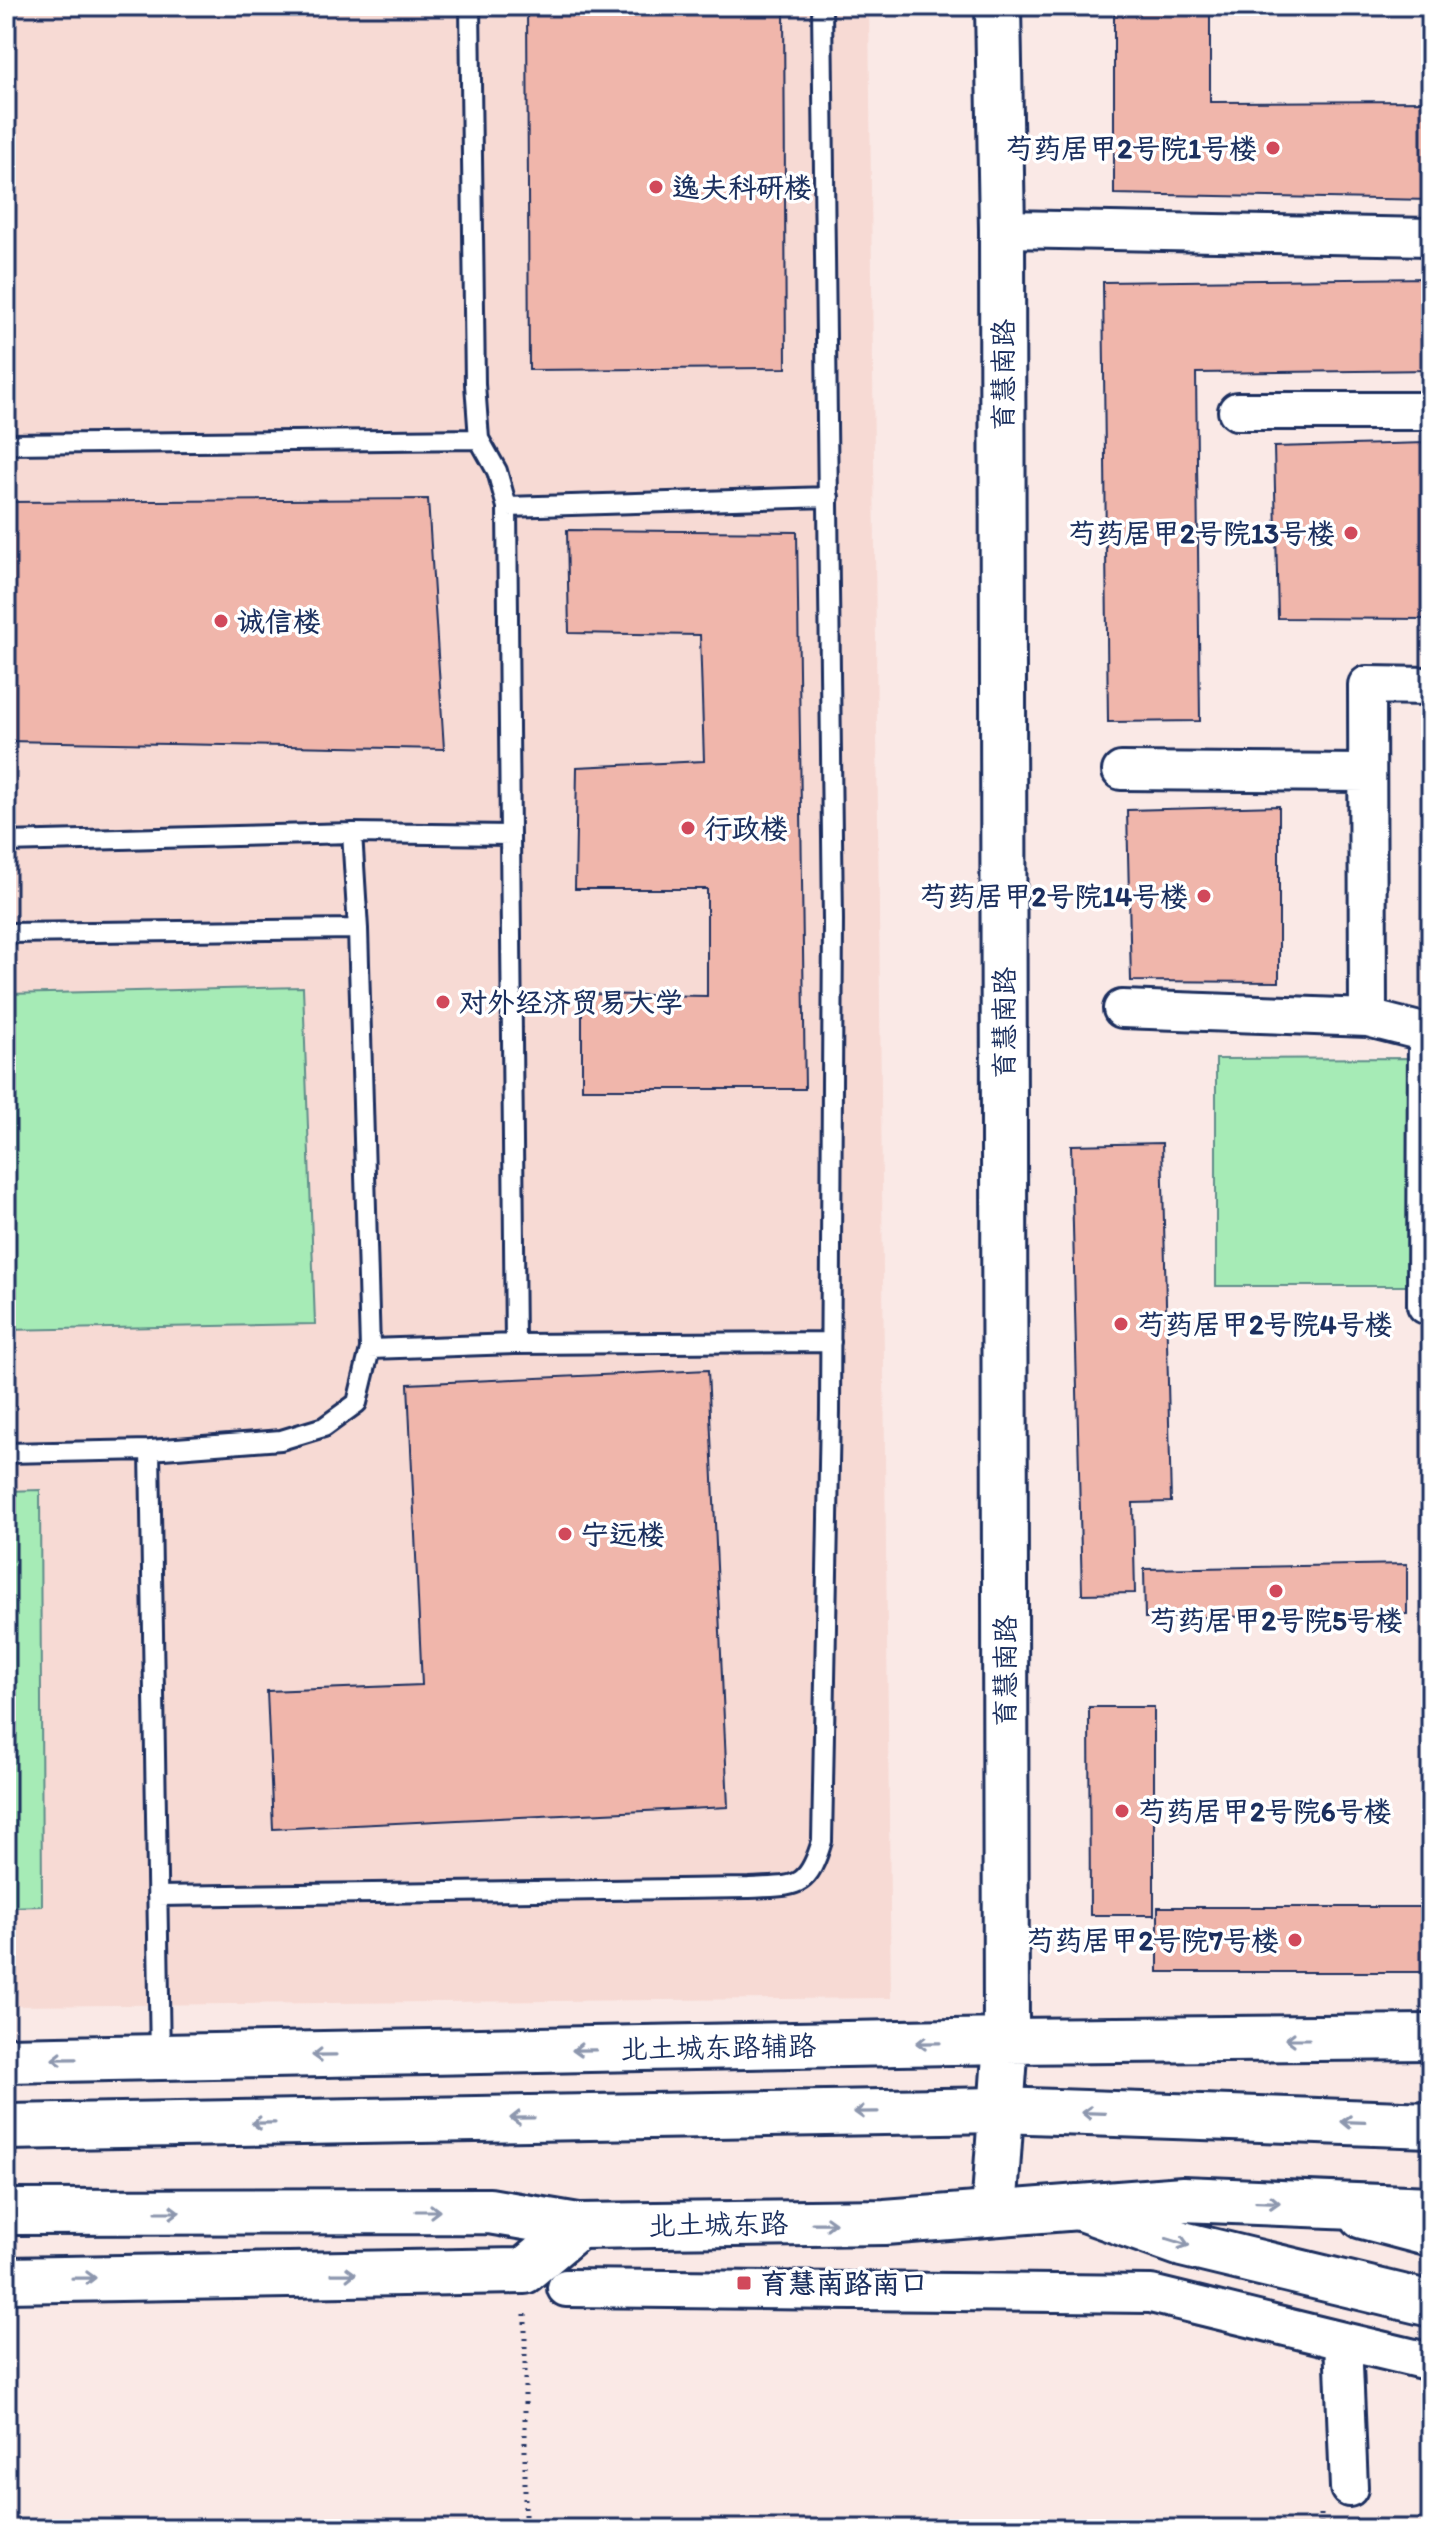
<svg xmlns="http://www.w3.org/2000/svg" width="1437" height="2535" viewBox="0 0 1437 2535" font-family="Itim,'LXGW WenKai TC',sans-serif">
  <style>
    .built { fill: #f7dad4 }
    .green { fill: #a6ebb6; stroke: #608d8a; stroke-width: 2 }
    .building { fill: #f0b6ab; stroke: #1b2f5e; stroke-width: 2 }
    .lines { fill: none; stroke-linecap: round; stroke-linejoin: round }
    .lane-casing { stroke: #1b2f5e; stroke-width: 24 }
    .street-casing { stroke: #1b2f5e; stroke-width: 42 }
    .secondary-casing { stroke: #1b2f5e; stroke-width: 50 }
    .primary-casing { stroke: #1b2f5e; stroke-width: 50 }
    .path { stroke: #1b2f5e; stroke-width: 5; stroke-dasharray: 2 6; stroke-linecap: butt }
    .lane { stroke: #fff; stroke-width: 18 }
    .street { stroke: #fff; stroke-width: 36 }
    .secondary { stroke: #fff; stroke-width: 44 }
    .primary { stroke: #fff; stroke-width: 44 }
    .oneway { stroke: #8d97ae }
    .poi-dot { fill: #d1495b; stroke: #fff; stroke-width: 3 }
    .labels { text-anchor: middle; stroke-width: 7; stroke-linejoin: round; paint-order: stroke }
    .poi-label { font-size: 28px; font-weight: bold; fill: #1b2f5e; stroke: #fff; text-anchor: start }
    .street-label { font-size: 28px; fill: #1b2f5e; stroke: #fff }
  </style>
  <rect width="100%" height="100%" fill="#fae9e6"/>
  <filter id="ink" filterUnits="userSpaceOnUse"><feTurbulence type="fractalNoise" baseFrequency=".0125" numOctaves="2"/><feDisplacementMap in="SourceGraphic" scale="16" xChannelSelector="R" yChannelSelector="G"/><feConvolveMatrix kernelMatrix="1 2 1 2 8 2 1 2 1" color-interpolation-filters="sRGB"/></filter>
  <g filter="url(#ink)">
    <!-- built -->
    <path class="built" d="M 6,6 L 869,6 L 891,1998 L 6,2006 Z"/>
    <!-- green -->
    <path class="green" d="M 303,987 L 315,1324 L 6,1330 L 6,994 Z
      M 1418,1058 L 1419,1286 L 1216,1286 L 1216,1059 Z
      M 40,1490 L 42,1906 L 6,1907 L 6,1491 Z"/>
    <!-- building -->
    <path class="building" d="M 527,6 L 784,6 L 786,368 L 529,370 Z
      M 1114,6 L 1210,6 L 1210,102 L 1431,101 L 1431,200 L 1114,194 Z
      M 1431,278 L 1431,370 L 1196,373 L 1200,721 L 1108,722 L 1103,282 Z
      M 1426,443 L 1426,619 L 1278,618 L 1274,447 Z
      M 428,499 L 444,749 L 6,741 L 6,502 Z
      M 567,530 L 797,532 L 805,1089 L 582,1089 L 582,994 L 707,996 L 707,889 L 575,889 L 577,767 L 704,761 L 700,635 L 569,633 Z
      M 1427,744 L 1431,744 L 1431,954 L 1426,954 Z
      M 1279,806 L 1279,982 L 1131,981 L 1127,810 Z
      M 1162,1143 L 1171,1502 L 1133,1503 L 1135,1593 L 1082,1594 L 1071,1145 Z
      M 708,1370 L 728,1807 L 273,1829 L 267,1691 L 422,1685 L 408,1384 Z
      M 1407,1564 L 1407,1614 L 1145,1618 L 1144,1569 Z
      M 1089,1707 L 1154,1707 L 1154,1915 L 1090,1915 Z
      M 1158,1907 L 1431,1907 L 1431,1972 L 1158,1972 Z"/>
    <g class="lines">
      <defs>
        <path id="lane" d="M 6,444 L 479,439
          M 507,507 L 829,497
          M 510,835 L 515,1344
          M 6,842 L 352,833
          M 358,929 L 352,833 L 510,835 L 507,507 L 497,471 L 479,439 L 475,384 L 470,6
          M 6,933 L 358,929 L 370,1349 L 357,1403 L 324,1427 L 281,1440 L 150,1450 L 160,2058
          M 370,1349 L 515,1344 L 831,1342
          M 6,1453 L 150,1450
          M 157,1896 L 749,1888 C 796,1885 807,1891 822,1841 L 830,1411 L 833,920 L 822,6"/>
        <path id="street" d="M 1002,229 L 1431,237
          M 1237,411 L 1431,411
          M 1431,686 L 1367,685 L 1368,1018 L 1427,1033 L 1426,1305 L 1431,1306
          M 1121,771 L 1367,773
          M 1122,1009 L 1368,1018
          M 566,2288 L 1151,2294 L 1343,2341 L 1349,2488
          M 1343,2341 L 1431,2362"/>
        <path id="secondary" d="M 6,2060 L 1006,2041 L 1431,2037
          M 1078,2207 L 1182,2244 L 1431,2304
          M 994,2213 L 1006,2041 L 1002,229 L 998,6
          M 1363,2216 L 1431,2234
          M 6,2280 L 524,2271 L 578,2226"/>
        <path id="primary" d="M 6,2127 L 1000,2110 L 1431,2125
          M 6,2212 L 489,2211 L 578,2226 L 885,2222 L 1183,2199 L 1431,2209"/>
      </defs>
      <!-- lane casing -->
      <use href="#lane" class="lane-casing"/>
      <!-- street casing -->
      <use href="#street" class="street-casing"/>
      <!-- secondary casing -->
      <use href="#secondary" class="secondary-casing"/>
      <!-- primary casing -->
      <use href="#primary" class="primary-casing"/>
      <!-- path -->
      <path class="path" d="M 525,2314 L 525,2529
        M 1321,2514 L 1321,2529"/>
      <!-- lane -->
      <use href="#lane" class="lane"/>
      <!-- street -->
      <use href="#street" class="street"/>
      <!-- secondary -->
      <use href="#secondary" class="secondary"/>
      <!-- primary -->
      <use href="#primary" class="primary"/>
    </g>
    <!-- one-way arrows -->
    <defs><path id="oneway-shaft" d="M-6 0H5M1.5-3L5.5 0L1.5 3" fill="none" stroke-width="1.6" stroke-linecap="round" stroke-linejoin="round" transform="scale(2)"/></defs>
    <g class="oneway">
      <use href="#oneway-shaft" transform="translate(1297 2039) rotate(180)"/>
      <use href="#oneway-shaft" transform="translate(928 2043) rotate(179)"/>
      <use href="#oneway-shaft" transform="translate(584 2050) rotate(179)"/>
      <use href="#oneway-shaft" transform="translate(324 2055) rotate(179)"/>
      <use href="#oneway-shaft" transform="translate(64 2059) rotate(179)"/>
      <use href="#oneway-shaft" transform="translate(866 2112) rotate(179)"/>
      <use href="#oneway-shaft" transform="translate(1093 2113) rotate(-178)"/>
      <use href="#oneway-shaft" transform="translate(522 2118) rotate(179)"/>
      <use href="#oneway-shaft" transform="translate(1353 2122) rotate(-178)"/>
      <use href="#oneway-shaft" transform="translate(263 2123) rotate(179)"/>
      <use href="#oneway-shaft" transform="translate(1268 2202) rotate(2)"/>
      <use href="#oneway-shaft" transform="translate(428 2211)"/>
      <use href="#oneway-shaft" transform="translate(168 2212)"/>
      <use href="#oneway-shaft" transform="translate(824 2223) rotate(-1)"/>
      <use href="#oneway-shaft" transform="translate(1178 2242) rotate(17)"/>
      <use href="#oneway-shaft" transform="translate(344 2274) rotate(-1)"/>
      <use href="#oneway-shaft" transform="translate(84 2278) rotate(-1)"/>
    </g>
  </g>
  <!-- markers -->
  <g class="poi-dot">
    <circle cx="1273" cy="148" r="8"/>
    <circle cx="656" cy="187" r="8"/>
    <circle cx="1351" cy="533" r="8"/>
    <circle cx="221" cy="621" r="8"/>
    <circle cx="688" cy="828" r="8"/>
    <circle cx="1204" cy="896" r="8"/>
    <circle cx="443" cy="1002" r="8"/>
    <circle cx="1121" cy="1324" r="8"/>
    <circle cx="565" cy="1534" r="8"/>
    <circle cx="1276" cy="1591" r="8"/>
    <circle cx="1122" cy="1811" r="8"/>
    <circle cx="1295" cy="1940" r="8"/>
    <rect x="736" y="2275" width="16" height="16" rx="4"/>
  </g>
  <g class="labels">
    <!-- poi labels -->
    <g class="poi-label">
      <text x="1257" y="158" text-anchor="end">芍药居甲2号院1号楼</text>
      <text x="672" y="197">逸夫科研楼</text>
      <text x="1335" y="543" text-anchor="end">芍药居甲2号院13号楼</text>
      <text x="237" y="631">诚信楼</text>
      <text x="704" y="838">行政楼</text>
      <text x="1188" y="906" text-anchor="end">芍药居甲2号院14号楼</text>
      <text x="459" y="1012">对外经济贸易大学</text>
      <text x="1137" y="1334">芍药居甲2号院4号楼</text>
      <text x="581" y="1544">宁远楼</text>
      <text x="1276" y="1630" text-anchor="middle">芍药居甲2号院5号楼</text>
      <text x="1138" y="1821">芍药居甲2号院6号楼</text>
      <text x="1279" y="1950" text-anchor="end">芍药居甲2号院7号楼</text>
      <text x="760" y="2293">育慧南路南口</text>
    </g>
    <!-- street labels -->
    <g class="street-label">
      <text transform="translate(1003 375) rotate(-90)" y="10">育慧南路</text>
      <text transform="translate(1004 1023) rotate(-90)" y="10">育慧南路</text>
      <text transform="translate(1005 1671) rotate(-90)" y="10">育慧南路</text>
      <text transform="translate(718 2047) rotate(-1)" y="10">北土城东路辅路</text>
      <text transform="translate(718 2224) rotate(-1)" y="10">北土城东路</text>
    </g>
  </g>
  <!-- margin -->
  <rect width="1437" height="2535" fill="none" stroke="#fff" stroke-width="32"/>
  <rect x="16" y="16" width="1405" height="2503" fill="none" stroke="#1b2f5e" stroke-width="3" filter="url(#ink)"/>
</svg>
